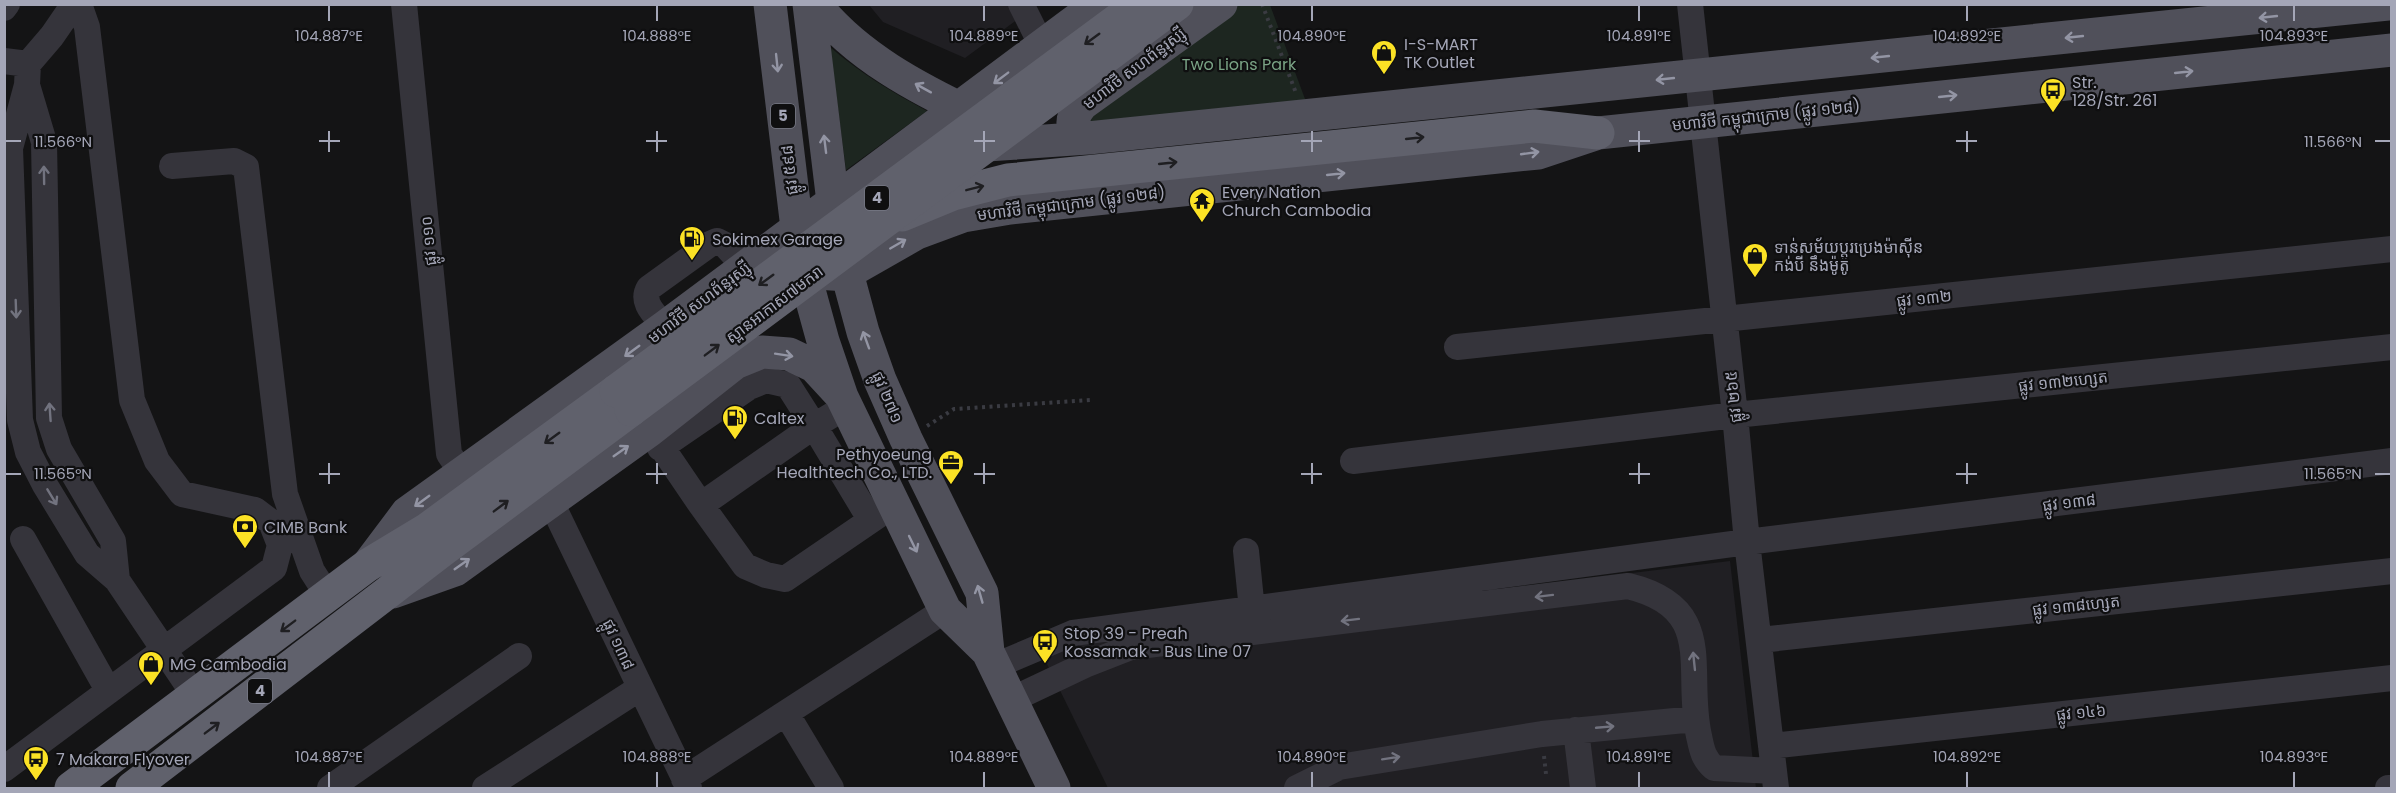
<svg xmlns="http://www.w3.org/2000/svg" width="2396" height="793" viewBox="0 0 2396 793" font-family="Poppins,'Noto Sans Khmer',sans-serif">
  <style>
    .built { fill: #201f23 }
    .green { fill: #1d2620 }
    .lines { fill: none; stroke-linecap: round; stroke-linejoin: round }
    .path { stroke: #3a3b42; stroke-width: 4; stroke-dasharray: 3 4.5; stroke-linecap: butt }
    .minor { stroke: #35343b; stroke-width: 26 }
    .major { stroke: #50505a; stroke-width: 33 }
    .highway { stroke: #60616c; stroke-width: 33 }
    .highway-bridge { stroke: #60616c; stroke-width: 33 }
    .oneway { stroke: #9395a4 }
    .oneway2 { stroke: #1f1f22 }
    .oneway3 { stroke: #72737f }
    .ticks { fill: none; stroke: #a4a6b7; stroke-width: 2 }
    .labels { text-anchor: middle; stroke-width: 4.5; stroke-linejoin: round; paint-order: stroke }
    .shield { fill: #0f0f10; stroke: #777985; stroke-width: 1.5 }
    .shield-label { font-size: 15px; font-weight: bold; fill: #a4a6b7 }
    .poi-label { font-size: 16px; fill: #a4a6b7; stroke: #0f0f10; text-anchor: start }
    .park-label { font-size: 16px; fill: #7aa385; stroke: #0f0f10 }
    .street-label { font-size: 16px; fill: #a4a6b7; stroke: #0f0f10 }
    .ticks-label { font-size: 15px; text-anchor: middle; fill: #a4a6b7; stroke: #0f0f10; stroke-width: 4.5; stroke-linejoin: round; paint-order: stroke }
  </style>
  <rect width="100%" height="100%" fill="#141415"/>
  <!-- built -->
  <path class="built" d="M 869,5 L 1037,5 L 965,58 L 883,22 Z
    M 1730,561 L 1756,788 L 1108,788 L 1047,664 L 1054,653 L 1076,641 Z"/>
  <!-- green -->
  <path class="green" d="M 1239,4 L 1270,5 L 1308,107 L 1083,123 L 1202,29 Z
    M 830,47 C 860,73 892,92 927,111 L 846,170 Z"/>
  <g class="lines">
    <!-- path -->
    <path class="path" d="M 1262,4 L 1296,93
      M 927,426 L 954,409 L 1090,400
      M 1544,756 L 1546,774"/>
    <!-- minor -->
    <path class="minor" d="M 404,4 L 449,454 L 462,473
      M 1021,4 L 1042,46
      M 1690,4 L 1735,415 L 1747,542 L 1776,788
      M 4,8 L 7,4
      M 4,61 L 28,64 L 52,36 L 74,4
      M 28,64 L 27,85 L 10,148 L 20,420 L 28,452 L 45,485 L 87,554 L 117,580 L 195,696
      M 27,85 L 44,142 L 49,418 L 59,449 L 113,541 L 117,580
      M 172,166 L 234,161 L 246,167 L 285,494 L 312,571 L 328,596
      M 665,327 C 656,315 640,303 649,288 L 710,244 L 717,241 L 725,245 L 745,267
      M 1457,347 L 2392,249
      M 650,430 L 701,505 L 814,426 L 870,519
      M 660,448 L 749,387 L 766,380 L 788,385 L 814,426 L 847,406
      M 1353,461 L 1735,415 L 2392,347
      M 550,500 L 689,788
      M 701,505 L 745,566 L 766,575 L 785,579 L 886,510
      M 23,539 L 108,690
      M 1246,551 L 1252,610
      M 1760,640 L 2392,571
      M 995,666 L 1073,633 L 1747,542 L 2392,461
      M 1011,700 L 1085,665 L 1131,647 L 1628,586 C 1719,608 1684,670 1699,736 C 1702,750 1703,758 1714,768 L 1774,771
      M 786,713 L 831,788
      M 1576,730 L 1583,788
      M 1771,746 L 2392,678
      M 4,769 L 274,568 L 280,545 L 271,522 L 255,510 L 182,494 L 157,461 L 132,400 L 87,27 L 79,4
      M 684,779 L 945,610
      M 330,788 L 519,656
      M 485,788 L 640,688
      M 1297,788 L 1339,767 L 1542,734 L 1695,719
      M 2388,788 L 2392,788"/>
    <!-- major -->
    <path class="major" d="M 770,4 L 797,228 L 809,290 L 823,341 L 842,397 L 945,610 L 988,652
      M 809,4 L 833,202 L 847,273 L 863,332 L 880,380 L 906,439 L 982,593 L 988,652 L 1054,788
      M 815,4 C 856,56 917,88 976,116
      M 1088,138 C 1069,129 1069,120 1082,104 L 1221,4
      M 878,169 L 934,153 L 987,145 L 1088,138 L 2388,4
      M 803,261 C 817,272 828,277 847,273 L 917,233 L 963,216 L 1010,208 L 1538,153 L 1598,133 L 2392,50
      M 368,565 L 407,513 L 665,327 L 1098,4
      M 393,592 L 455,570 L 650,430 L 735,363 L 762,352 L 789,354 L 814,366 L 838,392"/>
    <!-- highway -->
    <path class="highway" d="M 902,215 L 953,194 L 1008,180 L 1534,126 L 1598,133
      M 71,788 L 368,565 L 426,530 L 616,391
      M 132,788 L 443,550 L 631,410"/>
    <!-- highway-bridge -->
    <path class="highway-bridge" d="M 616,391 L 1139,4
      M 631,410 L 1177,4"/>
  </g>
  <!-- one-way arrows -->
  <defs><path id="oneway-shaft" d="M-6 0H5M1.5-3L5.5 0L1.5 3" fill="none" stroke-width="1.6" stroke-linecap="round" stroke-linejoin="round" transform="scale(1.5)"/></defs>
  <g class="oneway">
    <use href="#oneway-shaft" transform="translate(2268 17) rotate(174)"/>
    <use href="#oneway-shaft" transform="translate(2074 37) rotate(174)"/>
    <use href="#oneway-shaft" transform="translate(1880 57) rotate(174)"/>
    <use href="#oneway-shaft" transform="translate(777 63) rotate(84)"/>
    <use href="#oneway-shaft" transform="translate(2184 72) rotate(-6)"/>
    <use href="#oneway-shaft" transform="translate(1001 78) rotate(143)"/>
    <use href="#oneway-shaft" transform="translate(1665 79) rotate(174)"/>
    <use href="#oneway-shaft" transform="translate(923 88) rotate(-151)"/>
    <use href="#oneway-shaft" transform="translate(1948 96) rotate(-6)"/>
    <use href="#oneway-shaft" transform="translate(825 144) rotate(-97)"/>
    <use href="#oneway-shaft" transform="translate(1530 153) rotate(-8)"/>
    <use href="#oneway-shaft" transform="translate(1336 174) rotate(-6)"/>
    <use href="#oneway-shaft" transform="translate(898 244) rotate(-30)"/>
    <use href="#oneway-shaft" transform="translate(866 340) rotate(-110)"/>
    <use href="#oneway-shaft" transform="translate(632 351) rotate(144)"/>
    <use href="#oneway-shaft" transform="translate(784 355) rotate(9)"/>
    <use href="#oneway-shaft" transform="translate(621 451) rotate(-35)"/>
    <use href="#oneway-shaft" transform="translate(422 501) rotate(144)"/>
    <use href="#oneway-shaft" transform="translate(913 544) rotate(64)"/>
    <use href="#oneway-shaft" transform="translate(462 564) rotate(-35)"/>
    <use href="#oneway-shaft" transform="translate(980 594) rotate(-106)"/>
  </g>
  <g class="oneway2">
    <use href="#oneway-shaft" transform="translate(1092 39) rotate(144)"/>
    <use href="#oneway-shaft" transform="translate(1415 138) rotate(-6)"/>
    <use href="#oneway-shaft" transform="translate(1168 163) rotate(-6)"/>
    <use href="#oneway-shaft" transform="translate(975 188) rotate(-14)"/>
    <use href="#oneway-shaft" transform="translate(766 280) rotate(144)"/>
    <use href="#oneway-shaft" transform="translate(712 350) rotate(-37)"/>
    <use href="#oneway-shaft" transform="translate(552 438) rotate(144)"/>
    <use href="#oneway-shaft" transform="translate(501 506) rotate(-37)"/>
    <use href="#oneway-shaft" transform="translate(288 626) rotate(143)"/>
    <use href="#oneway-shaft" transform="translate(212 728) rotate(-37)"/>
  </g>
  <g class="oneway3">
    <use href="#oneway-shaft" transform="translate(44 175) rotate(-91)"/>
    <use href="#oneway-shaft" transform="translate(16 309) rotate(88)"/>
    <use href="#oneway-shaft" transform="translate(50 412) rotate(-94)"/>
    <use href="#oneway-shaft" transform="translate(52 497) rotate(59)"/>
    <use href="#oneway-shaft" transform="translate(1544 596) rotate(173)"/>
    <use href="#oneway-shaft" transform="translate(1350 620) rotate(173)"/>
    <use href="#oneway-shaft" transform="translate(1694 661) rotate(-96)"/>
    <use href="#oneway-shaft" transform="translate(1605 727) rotate(-5)"/>
    <use href="#oneway-shaft" transform="translate(1391 758) rotate(-9)"/>
  </g>
  <!-- ticks -->
  <path class="ticks" d="M 329,6 L 329,21M 657,6 L 657,21M 984,6 L 984,21M 1312,6 L 1312,21M 1639,6 L 1639,21M 1967,6 L 1967,21M 2294,6 L 2294,21M 329,131 L 329,152M 657,131 L 657,152M 984,131 L 984,152M 1312,131 L 1312,152M 1639,131 L 1639,152M 1967,131 L 1967,152M 6,141 L 21,141M 319,141 L 340,141M 646,141 L 667,141M 974,141 L 995,141M 1301,141 L 1322,141M 1629,141 L 1650,141M 1956,141 L 1977,141M 2375,141 L 2390,141M 329,463 L 329,484M 657,463 L 657,484M 984,463 L 984,484M 1312,463 L 1312,484M 1639,463 L 1639,484M 1967,463 L 1967,484M 6,474 L 21,474M 319,474 L 340,474M 646,474 L 667,474M 974,474 L 995,474M 1301,474 L 1322,474M 1629,474 L 1650,474M 1956,474 L 1977,474M 2375,474 L 2390,474M 329,772 L 329,787M 657,772 L 657,787M 984,772 L 984,787M 1312,772 L 1312,787M 1639,772 L 1639,787M 1967,772 L 1967,787M 2294,772 L 2294,787"/>
  <!-- icons -->
  <defs>
    <symbol id="shop-pin" viewBox="-11 -11 22 30"><path d="M0 17L-7.5 6A9.5 9.5 0 1 1 7.5 6Z" fill="#fce225" stroke="#0f0f10"/><path d="M-5-2.5h2.3a2.7 3.5 0 0 1 5.4 0H5L5.5 6h-11ZM-1.5-2.5h3a1.5 2.3 0 0 0-3 0Z" fill="#111"/></symbol>
    <symbol id="bus-pin" viewBox="-11 -11 22 30"><path d="M0 17L-7.5 6A9.5 9.5 0 1 1 7.5 6Z" fill="#fce225" stroke="#0f0f10"/><path d="M-5-6H5V4H4V6H2V4H-2V6H-4V4H-5ZM-3.5-4V0h7V-4ZM-3.5 1.2v1.5H-2V1.2ZM2 1.2v1.5H3.5V1.2Z" fill="#111"/></symbol>
    <symbol id="temple-pin" viewBox="-11 -11 22 30"><path d="M0 17L-7.5 6A9.5 9.5 0 1 1 7.5 6Z" fill="#fce225" stroke="#0f0f10"/><path d="M0-6L5-2H3V0L6.5 2.5H4V6H1.5V3h-3V6H-4V2.5H-6.5L-3 0V-2H-5Z" fill="#111"/></symbol>
    <symbol id="fuel-pin" viewBox="-11 -11 22 30"><path d="M0 17L-7.5 6A9.5 9.5 0 1 1 7.5 6Z" fill="#fce225" stroke="#0f0f10"/><path d="M-5.5-6h7V0h2V4h1.3V-2.5L3-4.5l.8-.8L6-3V5H2.5V1h-1V6h-7ZM-4.2-4.7v3.2H.2V-4.7Z" fill="#111"/></symbol>
    <symbol id="office-pin" viewBox="-11 -11 22 30"><path d="M0 17L-7.5 6A9.5 9.5 0 1 1 7.5 6Z" fill="#fce225" stroke="#0f0f10"/><path d="M-6-3h4V-5.5h4V-3h4V5H-6ZM-1-4.5V-3h2v-1.5ZM-6 0V1H6V0Z" fill="#111"/></symbol>
    <symbol id="bank-pin" viewBox="-11 -11 22 30"><path d="M0 17L-7.5 6A9.5 9.5 0 1 1 7.5 6Z" fill="#fce225" stroke="#0f0f10"/><path d="M-6-4H6V4H-6ZM0-2.3a2.3 2.3 0 1 0 0 4.6a2.3 2.3 0 1 0 0-4.6Z" fill="#111"/></symbol>
  </defs>
  <g fill-rule="evenodd">
    <use href="#shop-pin" x="1369" y="38" width="30" height="40"/>
    <use href="#bus-pin" x="2038" y="76" width="30" height="40"/>
    <use href="#temple-pin" x="1187" y="186" width="30" height="40"/>
    <use href="#fuel-pin" x="677" y="224" width="30" height="40"/>
    <use href="#shop-pin" x="1740" y="241" width="30" height="40"/>
    <use href="#fuel-pin" x="720" y="403" width="30" height="40"/>
    <use href="#office-pin" x="936" y="448" width="30" height="40"/>
    <use href="#bank-pin" x="230" y="512" width="30" height="40"/>
    <use href="#bus-pin" x="1030" y="627" width="30" height="40"/>
    <use href="#shop-pin" x="136" y="649" width="30" height="40"/>
    <use href="#bus-pin" x="21" y="744" width="30" height="40"/>
  </g>
  <g class="labels">
    <!-- shield labels -->
    <g class="shield">
      <rect x="771" y="104" width="24" height="24" rx="4.5"/>
      <rect x="865" y="186" width="24" height="24" rx="4.5"/>
      <rect x="248" y="679" width="24" height="24" rx="4.5"/>
    </g>
    <g class="shield-label">
      <text x="783" y="121">5</text>
      <text x="877" y="203">4</text>
      <text x="260" y="696">4</text>
    </g>
    <!-- poi labels -->
    <g class="poi-label">
      <text x="1404" y="50">I-S-MART<tspan x="1404" dy="18">TK Outlet</tspan></text>
      <text x="2072" y="88">Str.<tspan x="2072" dy="18">128/Str. 261</tspan></text>
      <text x="1222" y="198">Every Nation<tspan x="1222" dy="18">Church Cambodia</tspan></text>
      <text x="712" y="245">Sokimex Garage</text>
      <text x="1774" y="253">ទាន់សម័យប្តូរប្រេងម៉ាសុីន<tspan x="1774" dy="18">កង់បី នឹងម៉ូតូ</tspan></text>
      <text x="754" y="424">Caltex</text>
      <text x="932" y="460" text-anchor="end">Pethyoeung<tspan x="932" dy="18">Healthtech Co., LTD.</tspan></text>
      <text x="264" y="533">CIMB Bank</text>
      <text x="1064" y="639">Stop 39 - Preah<tspan x="1064" dy="18">Kossamak - Bus Line 07</tspan></text>
      <text x="170" y="670">MG Cambodia</text>
      <text x="56" y="765">7 Makara Flyover</text>
    </g>
    <!-- park labels -->
    <g class="park-label">
      <text x="1239" y="70">Two Lions Park</text>
    </g>
    <!-- street labels -->
    <g class="street-label">
      <text transform="translate(1134 68) rotate(-37)" y="6">មហាវិថី សហព័ន្ធរុស្ស៊ី</text>
      <text transform="translate(1766 115) rotate(-6)" y="6">មហាវិថី កម្ពុជាក្រោម (ផ្លូវ ១២៨)</text>
      <text transform="translate(789 170) rotate(-97)" y="6">ផ្លូវ ៥៩៨</text>
      <text transform="translate(1071 203) rotate(-7)" y="6">មហាវិថី កម្ពុជាក្រោម (ផ្លូវ ១២៨)</text>
      <text transform="translate(428 241) rotate(-96)" y="6">ផ្លូវ ១១០</text>
      <text transform="translate(1924 298) rotate(-6)" y="6">ផ្លូវ ១៣២</text>
      <text transform="translate(699 302) rotate(-37)" y="6">មហាវិថី សហព័ន្ធរុស្ស៊ី</text>
      <text transform="translate(774 304) rotate(-37)" y="6">ស្ពានអាកាស៧មករា</text>
      <text transform="translate(2063 381) rotate(-6)" y="6">ផ្លូវ ១៣២ហ្សេត</text>
      <text transform="translate(888 397) rotate(67)" y="6">ផ្លូវ ២៧១</text>
      <text transform="translate(1733 397) rotate(-96)" y="6">ផ្លូវ ២៦៥</text>
      <text transform="translate(2069 502) rotate(-7)" y="6">ផ្លូវ ១៣៨</text>
      <text transform="translate(2076 605) rotate(-6)" y="6">ផ្លូវ ១៣៨ហ្សេត</text>
      <text transform="translate(619 644) rotate(65)" y="6">ផ្លូវ ១៣៨</text>
      <text transform="translate(2081 712) rotate(-6)" y="6">ផ្លូវ ១៤៦</text>
    </g>
  </g>
  <g class="ticks-label">
    <text x="329" y="41">104.887°E</text>
    <text x="657" y="41">104.888°E</text>
    <text x="984" y="41">104.889°E</text>
    <text x="1312" y="41">104.890°E</text>
    <text x="1639" y="41">104.891°E</text>
    <text x="1967" y="41">104.892°E</text>
    <text x="2294" y="41">104.893°E</text>
    <text x="63" y="147">11.566°N</text>
    <text x="2333" y="147">11.566°N</text>
    <text x="63" y="479">11.565°N</text>
    <text x="2333" y="479">11.565°N</text>
    <text x="329" y="762">104.887°E</text>
    <text x="657" y="762">104.888°E</text>
    <text x="984" y="762">104.889°E</text>
    <text x="1312" y="762">104.890°E</text>
    <text x="1639" y="762">104.891°E</text>
    <text x="1967" y="762">104.892°E</text>
    <text x="2294" y="762">104.893°E</text>
  </g>
  <!-- border -->
  <rect width="2396" height="793" fill="none" stroke="#a4a6b7" stroke-width="12"/>
</svg>
